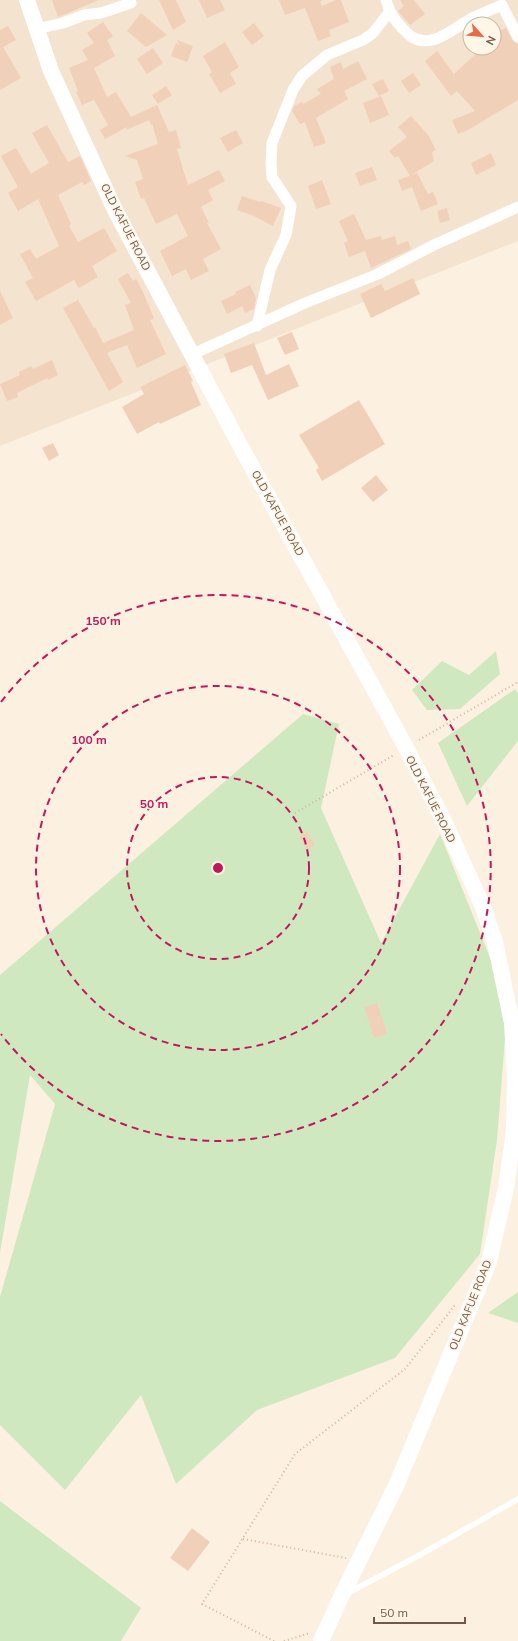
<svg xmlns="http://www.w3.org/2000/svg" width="518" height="1641" viewBox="0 0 518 1641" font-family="Mulish,sans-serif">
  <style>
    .residential { fill: #f3e3cf; fill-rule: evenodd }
    .green { fill: #d0e8c0 }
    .building { fill: #f1d0b9 }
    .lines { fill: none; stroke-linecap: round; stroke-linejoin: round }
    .path { stroke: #d5b39d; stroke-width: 2; stroke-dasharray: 1 3; stroke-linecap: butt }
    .lane { stroke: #fff; stroke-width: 5.5 }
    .street { stroke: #fff; stroke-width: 11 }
    .secondary { stroke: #fff; stroke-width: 16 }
    .ring { fill: none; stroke: #c2185b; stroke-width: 2; stroke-dasharray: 7 5 }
    .labels { text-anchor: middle; stroke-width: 3; stroke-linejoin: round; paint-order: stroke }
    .street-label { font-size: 11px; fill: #725848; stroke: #fff6e7 }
    .centre { fill: #c2185b; stroke: #fff6e7; stroke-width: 2 }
    .ring-label { font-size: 12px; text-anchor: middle; font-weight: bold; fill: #c2185b; stroke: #fff6e7; stroke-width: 3; stroke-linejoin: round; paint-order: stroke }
  </style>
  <rect width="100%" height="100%" fill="#fcf1e1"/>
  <!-- residential -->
  <path class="residential" d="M 0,0 L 518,0 L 518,241 L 0,446 ZM 470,24 L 494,24 L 494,48 L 470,48 Z"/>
  <!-- green -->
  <path class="green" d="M 496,651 L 500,674 L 460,709 L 427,710 L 412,690 L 442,661 L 469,675 Z
    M 515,689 L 518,693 L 518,741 L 467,806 L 438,743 Z
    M 303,714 L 339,724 L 321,808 L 381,943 L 440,834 L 508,1002 L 497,1140 L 480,1254 L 395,1358 L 257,1410 L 176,1484 L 141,1395 L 65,1490 L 0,1425 L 0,1297 L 55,1104 L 30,1075 L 0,1253 L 0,975 Z
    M 518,1292 L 518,1323 L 488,1313 Z
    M 0,1501 L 141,1608 L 121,1641 L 0,1641 Z"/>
  <!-- building -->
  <path class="building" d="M 52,0 L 99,0 L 58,17 Z
    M 159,0 L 176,0 L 186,22 L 173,30 Z
    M 199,0 L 220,0 L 225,10 L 207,18 Z
    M 279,0 L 323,0 L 320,2 L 322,6 L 336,0 L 341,0 L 349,22 L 329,30 L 331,36 L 318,41 L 305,8 L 285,15 Z
    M 400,0 L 414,0 L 425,14 L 410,25 L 398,11 L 404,6 Z
    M 141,13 L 167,35 L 146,47 L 127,31 Z
    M 103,22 L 113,36 L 107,40 L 115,56 L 94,68 L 107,97 L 116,92 L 131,117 L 157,105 L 169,132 L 176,130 L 181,148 L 177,149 L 188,185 L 219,170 L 225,181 L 208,190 L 213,200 L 201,207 L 209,223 L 207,223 L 221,249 L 203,259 L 209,271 L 191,280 L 186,269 L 172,276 L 160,251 L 188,236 L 177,214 L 156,224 L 144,198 L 141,199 L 135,182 L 143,179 L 137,160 L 125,156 L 158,144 L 152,124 L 151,125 L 149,120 L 126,130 L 127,127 L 105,139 L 100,130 L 108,125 L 94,100 L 82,105 L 76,92 L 78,91 L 69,68 L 88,60 L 82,50 L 94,43 L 87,33 Z
    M 254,23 L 264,36 L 252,45 L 242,32 Z
    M 8,26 L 16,40 L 3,47 L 21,78 L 0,90 L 0,30 Z
    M 506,28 L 512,40 L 518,44 L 518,100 L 468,130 L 458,134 L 452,120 L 475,111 L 457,91 L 451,96 L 425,61 L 437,51 L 454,74 L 482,48 L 494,48 L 494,33 Z
    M 177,40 L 193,46 L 187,62 L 171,56 L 176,43 L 179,45 Z
    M 225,42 L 239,67 L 230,73 L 236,84 L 220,93 L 209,74 L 212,72 L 203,56 Z
    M 153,48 L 163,63 L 147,74 L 137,59 Z
    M 358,61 L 367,79 L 344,91 L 348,99 L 316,118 L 326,143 L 314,147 L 305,122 L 300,124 L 292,111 L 294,106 L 302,102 L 303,104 L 321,94 L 317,89 L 334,79 L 330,67 L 341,62 L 343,69 Z
    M 413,73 L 421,85 L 409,93 L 401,81 Z
    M 383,79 L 389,91 L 379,96 L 372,84 Z
    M 166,86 L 172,95 L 158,104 L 152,95 Z
    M 381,96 L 389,115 L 370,123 L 363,103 Z
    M 411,116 L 428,135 L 436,150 L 432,152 L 434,161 L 411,175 L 417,173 L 428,194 L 433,192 L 438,204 L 421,211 L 412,187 L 402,191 L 398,180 L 410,176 L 398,156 L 395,158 L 389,151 L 407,137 L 398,127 Z
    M 47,125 L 68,162 L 80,156 L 91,181 L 84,185 L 82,182 L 58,195 L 71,224 L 69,226 L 78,242 L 104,228 L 117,251 L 92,266 L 98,277 L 79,288 L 74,280 L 36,301 L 25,282 L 33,278 L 20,254 L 30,249 L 36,259 L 59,246 L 38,199 L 18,211 L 8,193 L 18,187 L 1,156 L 16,148 L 31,174 L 49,163 L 32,133 Z
    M 236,130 L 243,143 L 228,152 L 220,138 Z
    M 491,153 L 496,165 L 476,175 L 471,163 Z
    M 372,167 L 377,180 L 360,186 L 355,173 Z
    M 322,180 L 331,204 L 316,209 L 308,186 Z
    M 242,196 L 260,202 L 261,201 L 270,204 L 281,208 L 273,226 L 254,216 L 237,210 Z
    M 447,208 L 450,220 L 440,223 L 437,211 Z
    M 354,214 L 366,240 L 381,236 L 382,240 L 395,236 L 397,245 L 408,241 L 411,249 L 371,268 L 365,251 L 349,257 L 344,243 L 348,241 L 339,221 Z
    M 128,273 L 133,281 L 136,279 L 144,294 L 154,319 L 150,320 L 166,354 L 137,368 L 127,345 L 107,353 L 123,382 L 109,391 L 63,308 L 78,300 L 94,328 L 95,327 L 103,343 L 134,330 L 125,305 L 131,303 L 118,279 Z
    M 413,278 L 420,294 L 371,318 L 360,294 L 381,284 L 385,291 Z
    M 250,285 L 256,298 L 254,309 L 245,313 L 242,306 L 227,314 L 221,301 L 236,294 L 235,292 Z
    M 0,291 L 13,318 L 0,325 Z
    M 292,332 L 299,349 L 285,355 L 277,338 Z
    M 254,343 L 266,375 L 289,364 L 299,386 L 268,400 L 252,365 L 231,373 L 224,354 Z
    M 52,360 L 58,375 L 48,380 L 47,378 L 17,393 L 18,397 L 7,401 L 0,384 L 20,375 L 19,372 L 31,366 L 33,369 Z
    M 185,365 L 193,381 L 191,382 L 201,405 L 160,424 L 159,422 L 137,434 L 122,407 L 144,394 L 140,387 Z
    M 359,400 L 385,444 L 322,481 L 316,470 L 319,468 L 299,435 Z
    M 53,443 L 59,455 L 49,461 L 42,448 Z
    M 376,475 L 388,490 L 373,502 L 361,488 Z
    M 307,832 L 315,845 L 307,850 L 299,837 Z
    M 377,1003 L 387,1034 L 374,1038 L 364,1007 Z
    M 192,1528 L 210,1542 L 188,1571 L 170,1558 Z"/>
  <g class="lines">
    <!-- path -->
    <path class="path" d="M 419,740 L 518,682
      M 295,813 L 394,755
      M 243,1539 L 346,1558
      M 274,1641 L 202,1604 L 295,1454 L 405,1369 L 455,1305
      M 284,1641 L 310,1633"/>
    <!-- lane -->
    <path class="lane" d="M 346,1594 L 418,1556 L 518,1499"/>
    <!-- street -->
    <path class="street" d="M 386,0 C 389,11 395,21 403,29 C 406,31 409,36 412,37 C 433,50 456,26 474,17 C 483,13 493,9 502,5 L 518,37
      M 36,29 L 63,23 L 84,15 L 101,13 L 131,3
      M 257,326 L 270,270 L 286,235 L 291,206 L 272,177 L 271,163 L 272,143 L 293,90 L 302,76 L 327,55 L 363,40 L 373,33 L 390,11
      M 193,354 L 305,303 L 378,274 L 434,245 L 518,207"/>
    <!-- secondary -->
    <path class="secondary" d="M 27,0 L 51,71 L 115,210 L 241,447 L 403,742 L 445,823 L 483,907 L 495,942 L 512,1023 L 515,1073 L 514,1131 L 506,1188 L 489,1262 L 396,1486 L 341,1597 L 321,1641"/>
  </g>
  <!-- distance rings -->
  <g class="ring">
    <circle cx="218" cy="868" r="91"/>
    <circle cx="218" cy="868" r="182"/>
    <path d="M1 702A273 273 0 1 1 1 1034"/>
  </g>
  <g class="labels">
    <!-- street labels -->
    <g class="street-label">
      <text transform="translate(126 227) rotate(63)" y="4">OLD KAFUE ROAD</text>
      <text transform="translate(278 513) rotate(61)" y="4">OLD KAFUE ROAD</text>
      <text transform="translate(431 799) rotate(63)" y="4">OLD KAFUE ROAD</text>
      <text transform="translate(470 1305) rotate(-68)" y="4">OLD KAFUE ROAD</text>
    </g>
  </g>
  <circle cx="218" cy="868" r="6" class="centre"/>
  <g class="ring-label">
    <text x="103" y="625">150 m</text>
    <text x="89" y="744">100 m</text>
    <text x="154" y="808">50 m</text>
  </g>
  <!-- north arrow -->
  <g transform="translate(482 36) rotate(117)"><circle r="19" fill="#fff6e7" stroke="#c7b7a7"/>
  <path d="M0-3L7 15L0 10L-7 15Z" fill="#e46c47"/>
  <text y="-6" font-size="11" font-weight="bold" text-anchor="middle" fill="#725848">N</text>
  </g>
  <!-- scale -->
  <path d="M374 1617v6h91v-6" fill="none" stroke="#725848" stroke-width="2"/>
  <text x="380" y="1617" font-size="12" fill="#725848" stroke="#fff6e7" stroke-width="3" paint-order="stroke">50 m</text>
</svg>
